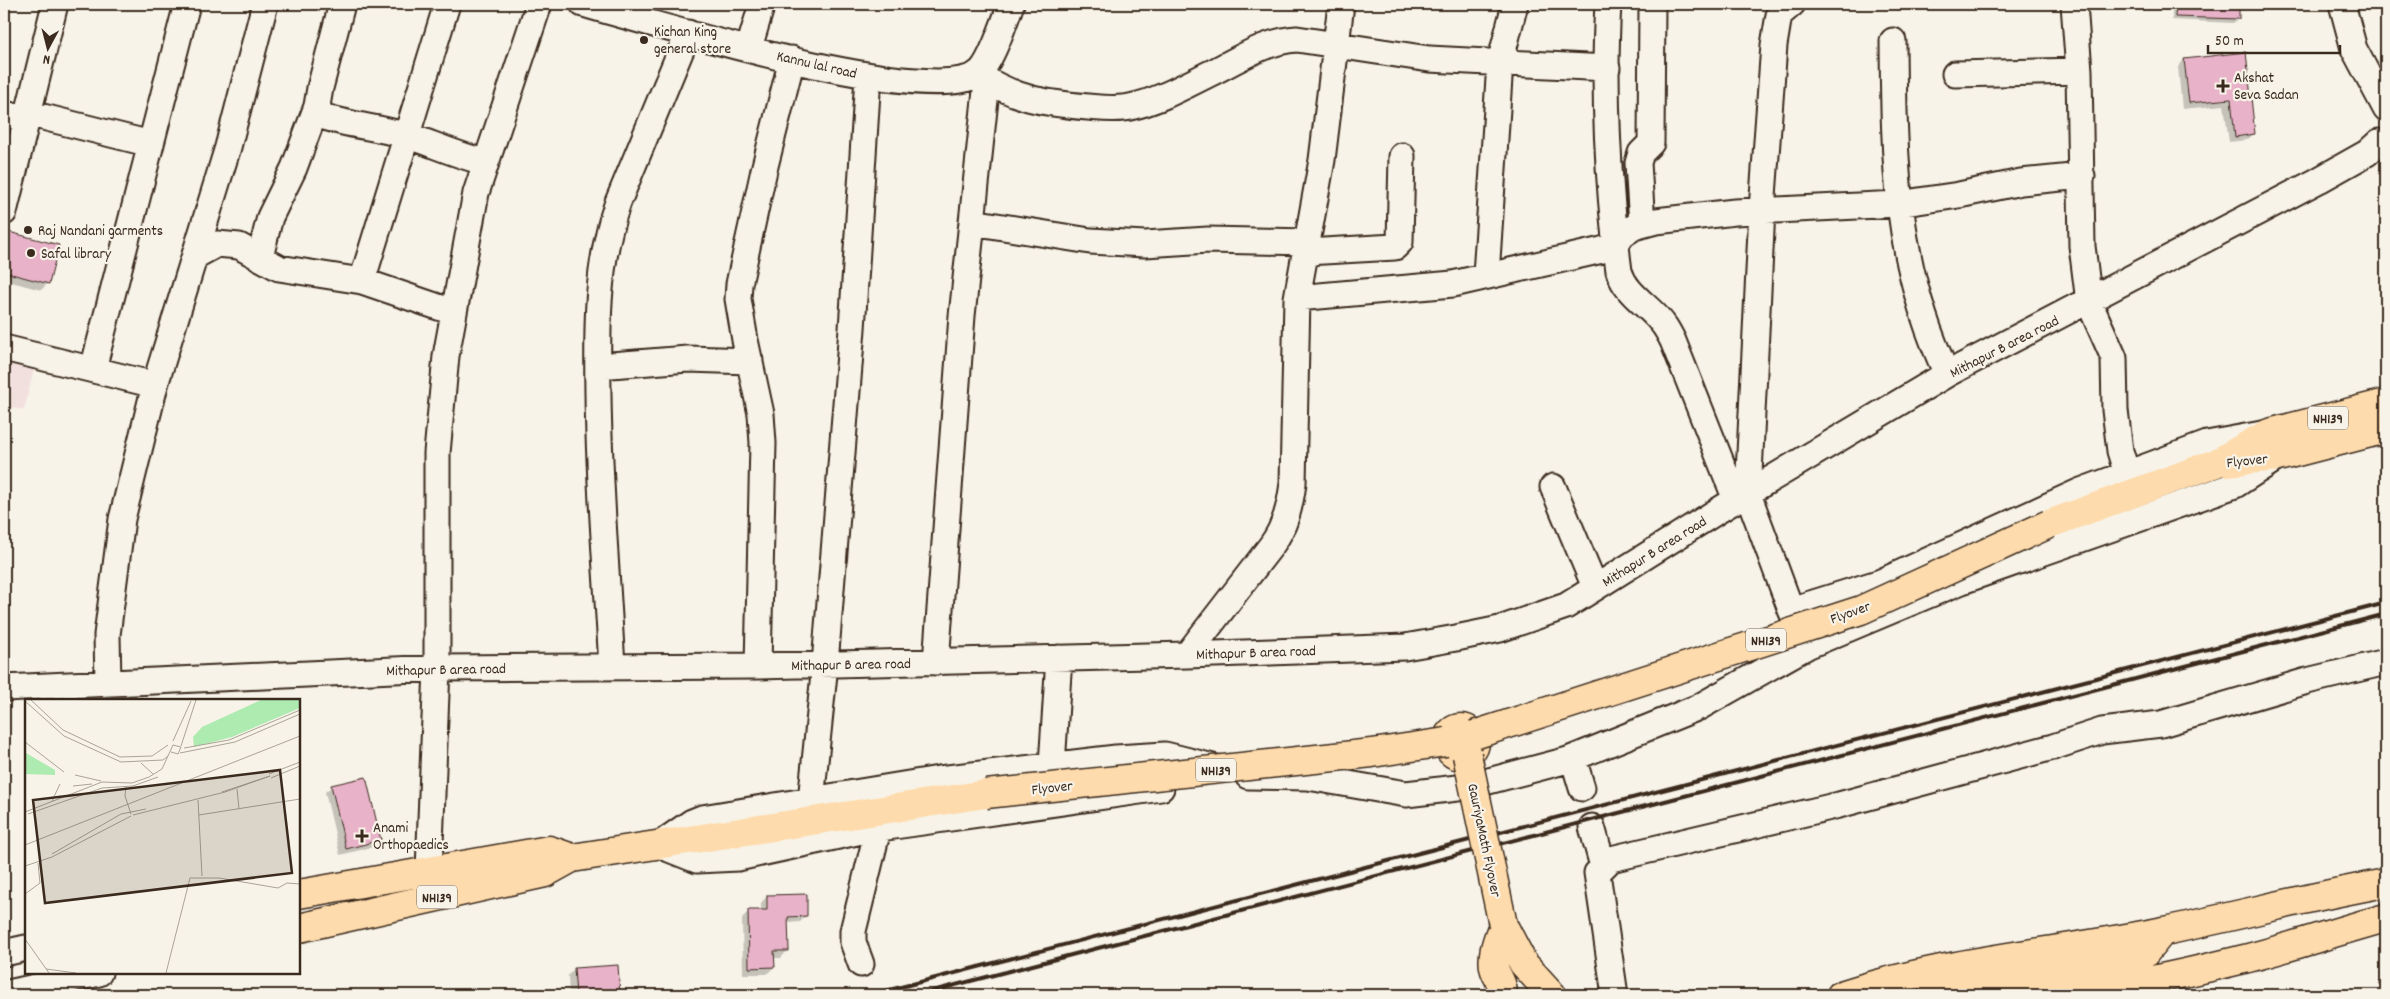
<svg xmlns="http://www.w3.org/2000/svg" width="2390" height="999" viewBox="0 0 2390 999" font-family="Dekko,sans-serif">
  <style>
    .built { fill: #f2e0df }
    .shadow { fill: #0003 }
    .building { fill: #e8b2c9; stroke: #3b2a1e }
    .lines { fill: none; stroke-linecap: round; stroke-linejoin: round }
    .minor-casing { stroke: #3b2a1e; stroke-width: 29 }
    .major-casing { stroke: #3b2a1e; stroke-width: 31 }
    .highway-casing { stroke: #3b2a1e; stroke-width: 31 }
    .minor { stroke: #f7f3e8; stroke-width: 25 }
    .major { stroke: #fedbac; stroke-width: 28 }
    .highway { stroke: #fedbac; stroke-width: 28 }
    .rail { stroke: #3b2a1e; stroke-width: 4 }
    .major-bridge-casing { stroke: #3b2a1e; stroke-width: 31; stroke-linecap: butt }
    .highway-bridge-casing { stroke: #3b2a1e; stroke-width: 31; stroke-linecap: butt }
    .major-bridge { stroke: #fedbac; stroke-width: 28 }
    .highway-bridge { stroke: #fedbac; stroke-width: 28 }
    .poi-dot { fill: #3b2a1e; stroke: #f7f3e8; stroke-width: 2 }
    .labels { text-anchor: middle; stroke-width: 4.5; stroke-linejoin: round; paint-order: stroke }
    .shield { fill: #f7f3e8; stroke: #73665b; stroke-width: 1 }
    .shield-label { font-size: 14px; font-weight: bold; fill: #3b2a1e }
    .poi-label { font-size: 15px; fill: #3b2a1e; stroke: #f7f3e8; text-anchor: start }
    .street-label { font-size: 15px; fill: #3b2a1e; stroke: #f7f3e8 }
    .inset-road { fill: none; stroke: #aca397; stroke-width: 1 }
    .view { fill: #3b2a1e; fill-opacity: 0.15; stroke: #3b2a1e; stroke-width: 2.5 }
    .inset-edge { fill: none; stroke: #3b2a1e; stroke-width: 2.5 }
  </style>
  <rect width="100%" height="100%" fill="#f7f3e8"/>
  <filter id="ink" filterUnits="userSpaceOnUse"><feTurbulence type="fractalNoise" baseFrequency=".02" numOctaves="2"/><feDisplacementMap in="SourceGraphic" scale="10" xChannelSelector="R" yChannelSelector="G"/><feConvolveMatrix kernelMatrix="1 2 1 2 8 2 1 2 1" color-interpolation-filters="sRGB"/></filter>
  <g filter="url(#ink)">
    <!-- built -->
    <path class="built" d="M 4,348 L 37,356 L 24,410 L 4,406 Z"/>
    <!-- shadow -->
    <path class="shadow" d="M 2172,4 L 2238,4 L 2238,19 L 2233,23 L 2172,20 Z
      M 2245,53 L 2254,134 L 2247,140 L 2229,142 L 2224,105 L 2182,109 L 2178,67 L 2184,60 Z
      M 9,233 L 48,283 L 41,290 L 4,280 L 4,239 Z
      M 332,786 L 380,840 L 373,847 L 340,855 L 325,792 Z
      M 767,896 L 806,916 L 800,922 L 787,923 L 787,951 L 781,958 L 773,958 L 774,967 L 767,974 L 743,974 L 742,918 L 749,911 L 761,911 L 761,903 Z
      M 617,966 L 619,995 L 569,995 L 568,975 L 574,969 Z"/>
    <!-- building -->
    <path class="building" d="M 2176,4 L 2239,4 L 2239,19 L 2175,17 Z
      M 2246,52 L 2255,134 L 2235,137 L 2231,99 L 2189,103 L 2184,59 Z
      M 9,232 L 59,245 L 49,284 L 4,272 Z
      M 366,777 L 381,840 L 346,849 L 331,785 Z
      M 807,894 L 807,916 L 788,917 L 789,951 L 774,951 L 775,967 L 749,968 L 748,910 L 767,910 L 767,895 Z
      M 618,965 L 620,995 L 576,995 L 574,968 Z"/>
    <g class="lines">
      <defs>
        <path id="minor" d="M 342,4 L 320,88 L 317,106 L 322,116 C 347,125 375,127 401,134 C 430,142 457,156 486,162
          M 583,4 C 652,23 920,106 976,75 C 990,67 1005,20 1011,4
          M 1608,4 C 1603,89 1608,187 1619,271 C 1626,295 1649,305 1663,324 C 1667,329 1670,335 1673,341 L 1736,500
          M 1792,4 L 1779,15 L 1774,45 L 1762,210 L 1748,494 L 1791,610 L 1807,646
          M 2074,4 L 2079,71 L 2082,246 L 2089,302 L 2114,358 L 2115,410 L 2120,451 L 2127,474
          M 2342,4 L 2354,49 L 2386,109
          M 1893,41 C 1894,159 1895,265 1947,374
          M 749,48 L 762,4
          M 977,74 C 1015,99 1043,103 1088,107 C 1101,108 1117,110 1130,107 C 1159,101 1186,85 1213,72 C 1241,58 1266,41 1297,39 L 1429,59 L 1607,68
          M 1955,74 L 2079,71
          M 27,113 L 151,144
          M 4,114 L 26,119
          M 4,212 L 55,4
          M 972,222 L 1090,241 L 1145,244 L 1208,240 L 1308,242
          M 1642,224 L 1638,163 L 1641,153 L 1651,143 L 1652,4
          M 1306,252 L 1395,247 L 1400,242 L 1402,156
          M 195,256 L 217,244 L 239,246 L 279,268 L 362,281 L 453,312
          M 260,257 L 270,217 L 294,168 L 317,106
          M 1486,275 L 1500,63 L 1515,4
          M 362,281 L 447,4
          M 1297,298 L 1453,284 L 1602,250 L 1615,245 L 1623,234 L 1634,227 L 1656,221 L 1735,212 L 1898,204 L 1959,195 L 2021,182 L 2082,176
          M 4,348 L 155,385 L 122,519 L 107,635 L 108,683
          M 598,366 L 688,359 L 750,361
          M 93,369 L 187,4
          M 155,385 L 228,147 L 265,4
          M 1553,487 L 1595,587
          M 1791,610 L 1881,582 L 2081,491 L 2207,444 L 2262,434
          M 1187,655 L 1271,546 C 1285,527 1290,507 1293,483 L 1297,298 L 1322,160 L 1341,4
          M 936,662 L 962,316 L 987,81
          M 758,666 L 763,443 L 761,414 L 745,340 L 738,299 L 739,284 L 764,170 L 792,59
          M 612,667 C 607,576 599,485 598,394 C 597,329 596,264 618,202 L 688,33
          M 4,688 L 437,668 L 758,666 L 1187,655 L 1405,647 L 1456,638 L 1500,629 L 1566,606 L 1724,507 L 1947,374 L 2319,180 L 2367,153 L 2379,142
          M 1573,758 L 1582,788
          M 1052,765 L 1059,658
          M 1248,776 L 1308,777 L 1406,794 L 1466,787 L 1568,760 L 1699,707 L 1807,646 L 1962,581 L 2235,485 L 2278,457
          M 811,801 L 825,664 L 852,329 L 868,76
          M 1592,827 L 1603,866
          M 659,845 L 697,860 L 738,858 L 866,830 L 1161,788
          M 659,845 L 692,822 L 702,818 L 939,779 L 1116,758 L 1165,755 L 1217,768
          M 429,870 L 437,668 L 437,453 L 446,356 L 476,193 L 539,4
          M 4,953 L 26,948
          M 861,964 L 853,942 L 853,931 L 878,829
          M 4,994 L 99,973
          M 1615,995 L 1597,873 L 1611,859 L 1839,805 L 2053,747 L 2102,731 L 2161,724 L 2307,681 L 2386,662"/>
        <path id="major" d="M 1503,925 L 1523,963 L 1552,995
          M 1503,995 C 1503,985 1500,981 1496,973 C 1489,959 1498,938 1503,925
          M 1841,995 C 1946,960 2056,953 2164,931 C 2238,916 2311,896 2386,883
          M 1933,995 L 2130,961 L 2144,954 L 2163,931
          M 2061,995 C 2120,988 2179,975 2236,961 C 2287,949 2336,931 2386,918"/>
        <path id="highway" d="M 2226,462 L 2278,457 L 2386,429
          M 2049,524 L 2216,463 L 2269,433 L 2386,403
          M1447 742a14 14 0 1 1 28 0a14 14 0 1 1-28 0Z
          M 299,894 L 549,850 L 572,858
          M 299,928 L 545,873 L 572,858 L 986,794"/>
      </defs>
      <!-- minor casing -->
      <use href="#minor" class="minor-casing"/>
      <!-- major casing -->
      <use href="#major" class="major-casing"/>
      <!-- highway casing -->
      <use href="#highway" class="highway-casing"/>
      <!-- minor -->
      <use href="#minor" class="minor"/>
      <!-- major -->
      <use href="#major" class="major"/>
      <!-- highway -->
      <use href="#highway" class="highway"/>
      <!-- rail -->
      <path class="rail" d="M 870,995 L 2386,603
        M 917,995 L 2386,614"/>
      <defs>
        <path id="major-bridge" d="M 1467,755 L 1503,925"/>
        <path id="highway-bridge" d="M 1474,735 L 1861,610 L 2049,524
          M 986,794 L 1372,753 L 1446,742"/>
      </defs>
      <!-- major-bridge casing -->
      <use href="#major-bridge" class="major-bridge-casing"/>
      <!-- highway-bridge casing -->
      <use href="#highway-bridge" class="highway-bridge-casing"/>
      <!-- major-bridge -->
      <use href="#major-bridge" class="major-bridge"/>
      <!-- highway-bridge -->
      <use href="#highway-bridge" class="highway-bridge"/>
    </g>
  </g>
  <!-- markers -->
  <g class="poi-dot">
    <circle cx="644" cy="40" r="5"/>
    <path d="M2220.5 78.5h5v5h5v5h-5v5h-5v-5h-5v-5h5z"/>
    <circle cx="28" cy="230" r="5"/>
    <circle cx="31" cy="253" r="5"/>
    <path d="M359.5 828.5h5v5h5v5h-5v5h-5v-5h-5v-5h5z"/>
  </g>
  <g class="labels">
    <!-- shield labels -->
    <g class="shield">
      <rect x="2308" y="406.5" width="40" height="23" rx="4"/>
      <rect x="1746" y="628.5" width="40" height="23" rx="4"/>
      <rect x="1196" y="758.5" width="40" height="23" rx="4"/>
      <rect x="417" y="885.5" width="40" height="23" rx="4"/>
    </g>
    <g class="shield-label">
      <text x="2328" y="423">NH139</text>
      <text x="1766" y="645">NH139</text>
      <text x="1216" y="775">NH139</text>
      <text x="437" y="902">NH139</text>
    </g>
    <!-- poi labels -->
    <g class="poi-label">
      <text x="654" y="36">Kichan King<tspan x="654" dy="17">general store</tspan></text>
      <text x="2234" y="82">Akshat<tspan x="2234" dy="17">Seva Sadan</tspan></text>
      <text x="38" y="235">Raj Nandani garments</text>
      <text x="41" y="258">Safal library</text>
      <text x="373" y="832">Anami<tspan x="373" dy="17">Orthopaedics</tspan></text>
    </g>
    <!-- street labels -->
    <g class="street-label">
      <text transform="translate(817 64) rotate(13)" y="5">Kannu lal road</text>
      <text transform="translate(2004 346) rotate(-27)" y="5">Mithapur B area road</text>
      <text transform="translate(2247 460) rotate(-6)" y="5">Flyover</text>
      <text transform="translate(1654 551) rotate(-32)" y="5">Mithapur B area road</text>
      <text transform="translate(1850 612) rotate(-20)" y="5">Flyover</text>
      <text transform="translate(1256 652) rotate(-2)" y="5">Mithapur B area road</text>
      <text transform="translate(851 664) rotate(-1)" y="5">Mithapur B area road</text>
      <text transform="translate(446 669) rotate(-1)" y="5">Mithapur B area road</text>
      <text transform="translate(1052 787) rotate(-6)" y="5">Flyover</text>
      <text transform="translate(1485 840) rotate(78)" y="5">GauriyaMath Flyover</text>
    </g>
  </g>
  <!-- overview -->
  <g transform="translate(25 699)">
    <rect width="275" height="275" fill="#f7f3e8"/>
    <path d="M 236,1 L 275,1 L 275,9 L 207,38 L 169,48 L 168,38 L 177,28 ZM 1,54 L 30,71 L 30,76 L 0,75 Z" fill="#aeebb1"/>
    <path class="inset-road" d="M 6,1 L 38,31 L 95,58 L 127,57 L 143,46M 0,2 L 39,37 L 96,63 L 138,61 L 143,57M 148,42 L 166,2M 0,43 L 39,73M 156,47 L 171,1M 159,49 L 204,41 L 275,11M 155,54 L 210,43 L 275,15M 116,64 L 128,75M 244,75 L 275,63M 50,76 L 76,82M 246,79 L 275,67M 48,87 L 67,85M 101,87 L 100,97 L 106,115M 212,90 L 214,110M 173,101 L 177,177M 27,102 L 35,85M 0,113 L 77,83 L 107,84 L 124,78 L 137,70 L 148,46 L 156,48 L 153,55 L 146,53M 3,115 L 77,89 L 108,87 L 133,78M 108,116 L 200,93 L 245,77 L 197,93M 174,116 L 275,100M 0,146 L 275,37M 27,155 L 96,115 L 121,110M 0,167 L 27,158 L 106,117M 0,195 L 15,184 L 13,164M 0,240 L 24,274M 21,270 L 51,274M 141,274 L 165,179 L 194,179 L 253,189 L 262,184 L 275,185"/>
    <path class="view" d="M 255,71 L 267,174 L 20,204 L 8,101 Z"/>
    <rect width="275" height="275" class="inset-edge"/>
  </g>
  <!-- margin -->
  <rect width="2390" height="999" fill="none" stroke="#f7f3e8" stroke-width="20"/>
  <rect x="10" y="10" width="2370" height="979" fill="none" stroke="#3b2a1e" stroke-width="2" filter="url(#ink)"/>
  <!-- north arrow -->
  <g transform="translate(48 48) rotate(187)" stroke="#f7f3e8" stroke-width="4" paint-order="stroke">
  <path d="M0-4L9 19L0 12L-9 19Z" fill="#3b2a1e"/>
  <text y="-8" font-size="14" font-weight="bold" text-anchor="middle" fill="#3b2a1e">N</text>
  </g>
  <!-- scale -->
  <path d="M2208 45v8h132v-8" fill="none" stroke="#3b2a1e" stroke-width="2.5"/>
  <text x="2215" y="45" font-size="15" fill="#3b2a1e" stroke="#f7f3e8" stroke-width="4" paint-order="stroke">50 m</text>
</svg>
